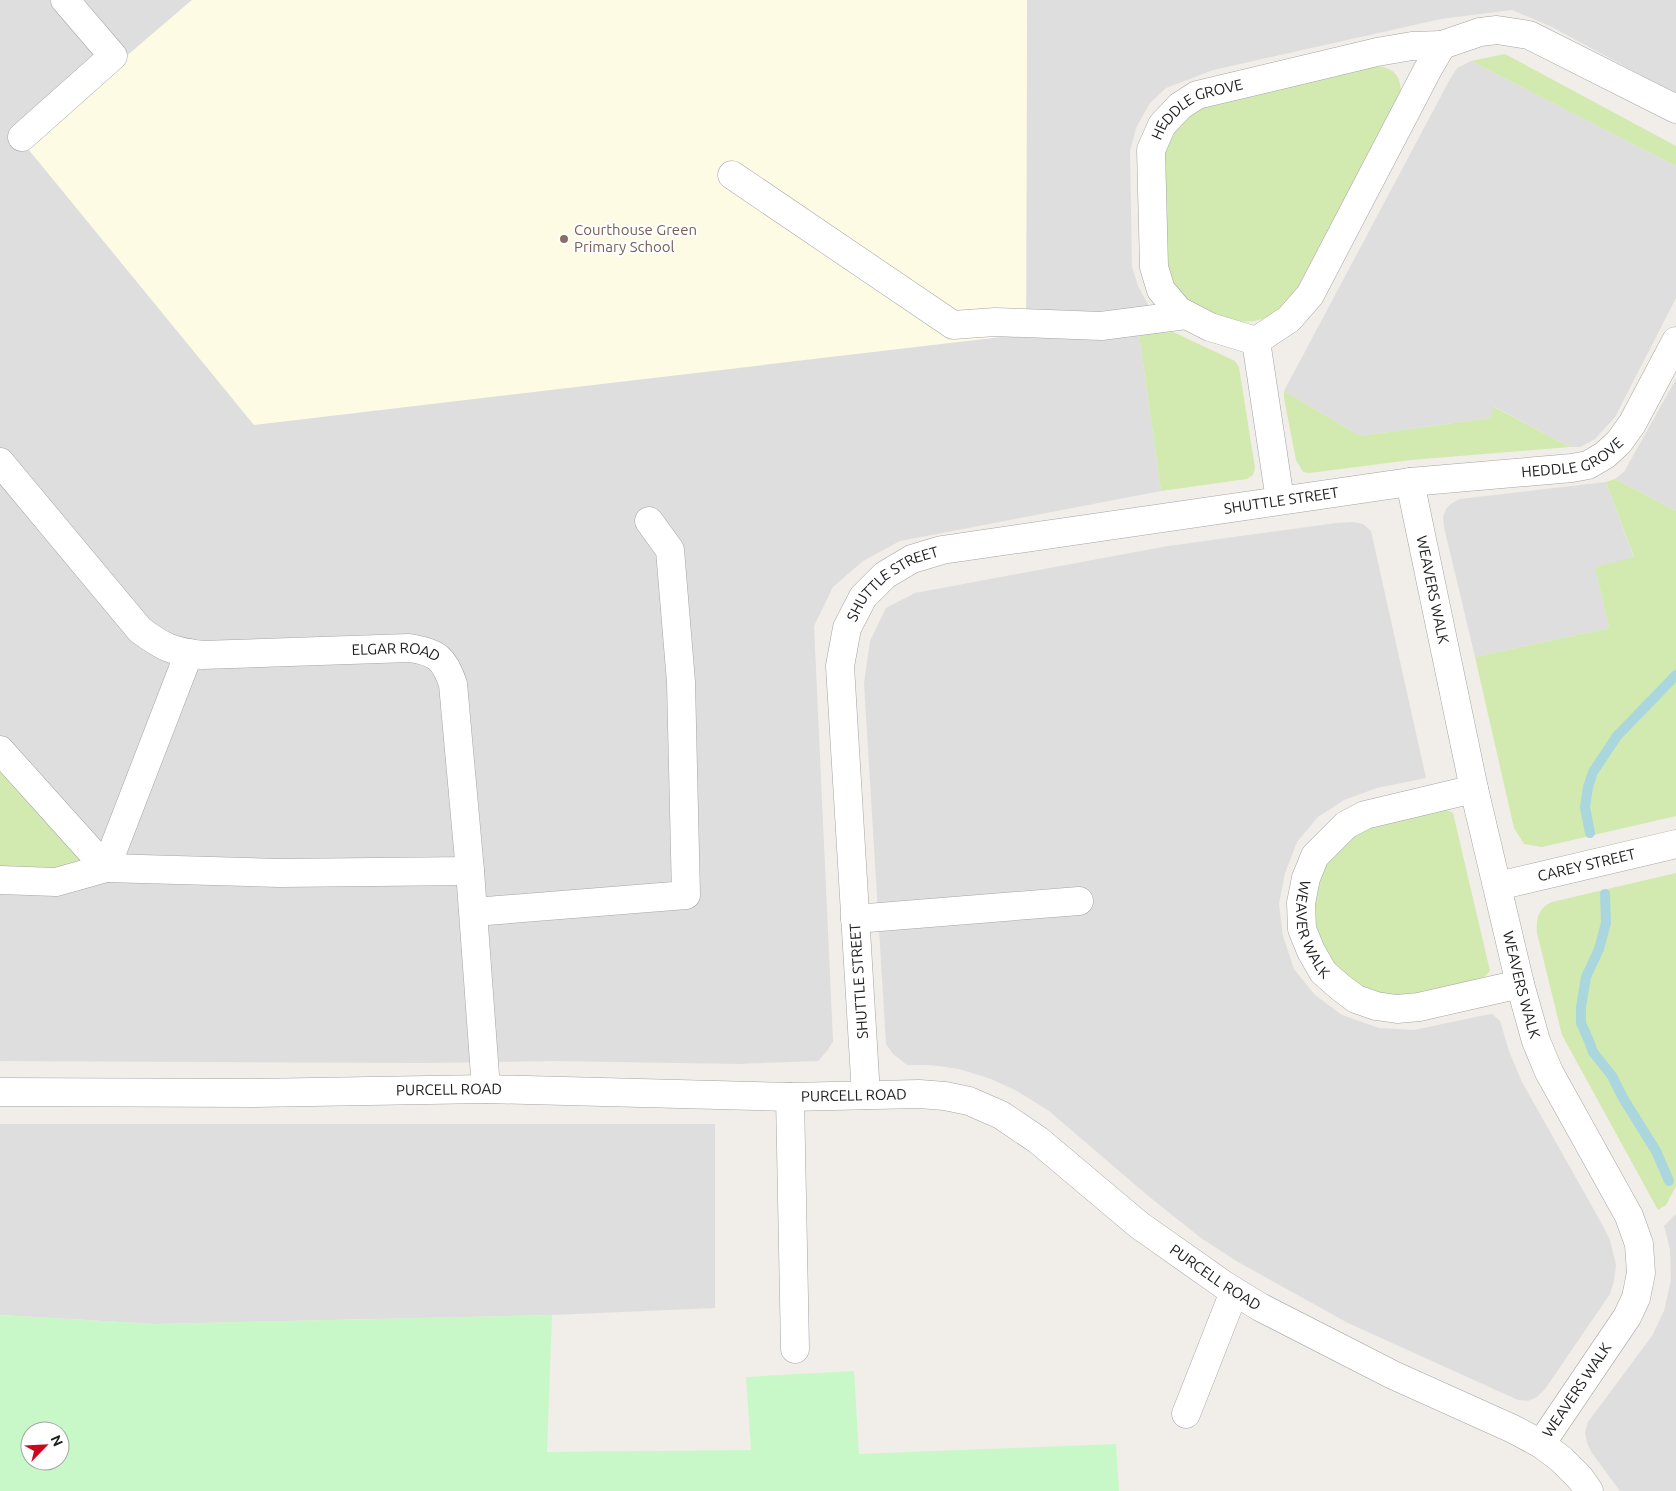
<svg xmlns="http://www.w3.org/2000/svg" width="1676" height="1491" viewBox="0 0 1676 1491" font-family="Ubuntu,sans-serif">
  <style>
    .residential { fill: #dfdede }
    .education { fill: #fefbe4 }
    .grass { fill: #d2e9b0 }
    .park { fill: #c9f8c8; fill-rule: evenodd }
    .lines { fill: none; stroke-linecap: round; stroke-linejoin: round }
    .stream { stroke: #aad7dd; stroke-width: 10 }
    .minor-casing { stroke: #a5a5a5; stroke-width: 29 }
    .minor { stroke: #fff; stroke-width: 28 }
    .education-dot { fill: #8d6e63; stroke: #fff; stroke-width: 2 }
    .labels { text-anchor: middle; stroke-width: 4; stroke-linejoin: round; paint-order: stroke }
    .street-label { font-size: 15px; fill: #212121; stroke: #fff }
    .education-label { font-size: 15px; fill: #785e54; stroke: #fff; text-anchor: start }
  </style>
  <rect width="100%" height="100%" fill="#f1ede8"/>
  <!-- residential -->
  <path class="residential" d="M 0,0 L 192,0 L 24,144 L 1026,334 L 1027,0 L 1676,0 L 1676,94 L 1550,26 L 1512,10 L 1441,19 L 1213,70 L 1166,88 L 1150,103 L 1136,128 L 1130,151 L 1132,267 L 1138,286 L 1153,313 L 1139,334 L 1161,491 L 900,541 L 863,561 L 833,587 L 814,626 L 833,1041 L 827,1051 L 818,1061 L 738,1064 L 555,1061 L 423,1063 L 0,1061 Z
    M 1471,61 L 1676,166 L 1676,298 L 1615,417 L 1595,439 L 1580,447 L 1570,447 L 1495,407 L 1490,418 L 1360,436 L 1284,391 L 1449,81 L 1457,68 Z
    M 1676,379 L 1676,511 L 1615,479 L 1624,472 Z
    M 1606,482 L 1634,558 L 1595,567 L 1609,628 L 1475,657 L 1444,527 L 1443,518 L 1446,509 L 1452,503 L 1460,499 Z
    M 1352,522 L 1363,524 L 1371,531 L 1426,778 L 1377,788 L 1344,800 L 1318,817 L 1297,842 L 1285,873 L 1279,904 L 1283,936 L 1294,969 L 1315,995 L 1342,1015 L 1379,1028 L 1414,1030 L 1485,1015 L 1492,1014 L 1500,1021 L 1509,1051 L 1522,1082 L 1603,1226 L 1610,1240 L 1616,1265 L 1614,1281 L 1610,1294 L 1545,1389 L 1537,1397 L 1528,1401 L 1518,1400 L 1348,1323 L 1238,1262 L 1201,1238 L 1147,1195 L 1049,1111 L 1017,1091 L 991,1079 L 959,1069 L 931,1065 L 907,1065 L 893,1054 L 886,1044 L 864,683 L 870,641 L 886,608 L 915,593 L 1168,546 L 1337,523 Z
    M 0,1124 L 715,1124 L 715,1308 L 552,1315 L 155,1324 L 0,1315 Z
    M 1676,1214 L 1676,1491 L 1620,1491 L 1592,1453 L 1587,1443 L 1585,1432 L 1588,1422 L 1652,1336 L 1664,1311 L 1671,1280 L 1670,1249 L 1664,1226 Z"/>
  <!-- education -->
  <path class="education" d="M 192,0 L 1027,0 L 1026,334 L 254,425 L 24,144 Z"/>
  <!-- grass -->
  <path class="grass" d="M 1505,54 L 1676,146 L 1676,166 L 1471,61 Z
    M 1369,66 C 1394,65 1402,75 1401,99 L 1300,288 C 1288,300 1278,313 1262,319 C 1236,329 1184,307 1173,282 C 1166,268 1167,251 1167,236 C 1165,213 1164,190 1163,167 L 1164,151 L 1177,124 L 1206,105 Z
    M 1173,332 L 1235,361 L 1239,367 L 1255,468 L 1253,475 L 1247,479 L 1161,491 L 1139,334 Z
    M 1284,391 L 1360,436 L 1490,418 L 1494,407 L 1570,447 L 1411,460 L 1309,473 L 1303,472 L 1296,460 L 1284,398 Z
    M 1615,479 L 1676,511 L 1676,816 L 1542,847 L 1524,844 L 1514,828 L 1475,657 L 1609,628 L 1595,567 L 1634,557 L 1606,482 Z
    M 0,759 L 85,855 L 85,866 L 68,870 L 0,871 Z
    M 1445,809 L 1453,813 L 1490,971 L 1484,977 C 1456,985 1416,1000 1387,994 C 1370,990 1349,982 1337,968 C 1305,933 1308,873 1345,842 C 1367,823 1417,816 1445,809 Z
    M 1676,873 L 1676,1186 L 1666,1205 L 1658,1210 L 1562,1035 L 1537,933 C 1536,919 1538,908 1552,902 Z"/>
  <!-- park -->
  <path class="park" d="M 0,1315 L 155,1324 L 552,1315 L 547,1452 L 751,1450 L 746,1377 L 854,1371 L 859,1454 L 1116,1444 L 1119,1491 L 0,1491 ZM 30,1431 L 60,1431 L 60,1461 L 30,1461 Z"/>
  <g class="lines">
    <!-- stream -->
    <path class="stream" d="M 1590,833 L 1585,807 L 1588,787 L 1593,772 L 1617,736 L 1676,675
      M 1605,894 L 1606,923 L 1599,949 L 1586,977 L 1581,1007 L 1581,1023 L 1589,1041 L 1593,1052 L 1612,1076 L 1623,1098 L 1656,1151 L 1669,1181"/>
    <defs>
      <g id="minor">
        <path d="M 1442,45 L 1480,32 L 1497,30 L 1529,35 L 1676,109"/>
        <path d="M 22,137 L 113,56 L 65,0"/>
        <path d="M 732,175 L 953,325 L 995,322 L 1101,326 L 1186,315"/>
        <path id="s1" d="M 1256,341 L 1210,327 L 1179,311 L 1161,290 L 1154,267 L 1151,150 L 1162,125 L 1180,106 L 1197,95 L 1377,52 L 1412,46 L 1442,45 L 1428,69 L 1310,295 L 1289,319 L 1256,341 L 1280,500"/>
        <path id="s2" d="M 0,462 L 140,630 C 164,648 172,651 202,655 L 409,648 C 437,652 444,658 453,684 L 470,871 L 486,1089"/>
        <path id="s3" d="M 1410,482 L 1474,789 L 1520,984 L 1536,1041 L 1549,1072 L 1629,1216 L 1639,1244 L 1641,1273 L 1636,1298 L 1627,1317 L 1541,1444"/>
        <path d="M 0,750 L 106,868 L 279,873 L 470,871"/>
        <path id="s4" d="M 1474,789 L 1365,815 L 1346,825 L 1315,856 L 1306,878 L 1301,903 L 1302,929 L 1311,951 L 1323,972 L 1340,987 L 1356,999 L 1376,1006 L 1397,1009 L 1419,1007 L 1520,984"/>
        <path d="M 0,880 L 56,882 L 106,868 L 189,653"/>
        <path id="s5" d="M 1498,886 L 1676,844"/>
        <path d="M 474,912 L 686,895 L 681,682 L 670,550 L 649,521"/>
        <path d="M 855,919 L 1079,901"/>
        <path id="s6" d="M 0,1092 L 249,1093 L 486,1089 L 790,1097 L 919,1094 L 945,1096 L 969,1101 L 1001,1115 L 1038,1140 L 1139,1225 L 1224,1285 L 1260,1307 L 1393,1375 L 1513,1429 L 1541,1444 L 1561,1459 L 1580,1478 L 1589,1491"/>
        <path id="s7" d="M 866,1095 L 840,666 L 847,628 L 863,597 L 885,575 L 912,559 L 942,550 L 1410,482 L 1572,468 L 1588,465 L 1605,455 L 1619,442 L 1632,424 L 1676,341"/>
        <path d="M 790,1097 L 795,1349"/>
        <path d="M 1186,1414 L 1234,1292"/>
      </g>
    </defs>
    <!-- minor casing -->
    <use href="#minor" class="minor-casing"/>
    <!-- minor -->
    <use href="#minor" class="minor"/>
  </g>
  <!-- markers -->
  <circle class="education-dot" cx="564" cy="239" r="5"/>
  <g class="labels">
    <!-- street labels -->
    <g class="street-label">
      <text dy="5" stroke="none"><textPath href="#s1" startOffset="318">HEDDLE GROVE</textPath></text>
      <text dy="5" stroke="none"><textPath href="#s7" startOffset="1236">HEDDLE GROVE</textPath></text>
      <text dy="5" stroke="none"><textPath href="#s7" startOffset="940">SHUTTLE STREET</textPath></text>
      <text dy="5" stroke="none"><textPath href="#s7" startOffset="535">SHUTTLE STREET</textPath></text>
      <text dy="5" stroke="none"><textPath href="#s3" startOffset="110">WEAVERS WALK</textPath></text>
      <text dy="5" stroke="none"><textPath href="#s2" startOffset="481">ELGAR ROAD</textPath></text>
      <text dy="5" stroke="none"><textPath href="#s5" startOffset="91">CAREY STREET</textPath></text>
      <text dy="5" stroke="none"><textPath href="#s4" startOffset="255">WEAVER WALK</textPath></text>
      <text transform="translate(859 981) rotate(-94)" y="5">SHUTTLE STREET</text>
      <text dy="5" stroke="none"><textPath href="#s3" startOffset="515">WEAVERS WALK</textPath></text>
      <text dy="5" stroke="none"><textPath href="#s6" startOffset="449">PURCELL ROAD</textPath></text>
      <text dy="5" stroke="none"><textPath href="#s6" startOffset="854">PURCELL ROAD</textPath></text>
      <text dy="5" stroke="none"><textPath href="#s6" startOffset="1274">PURCELL ROAD</textPath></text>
      <text transform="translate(1577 1390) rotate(-56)" y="5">WEAVERS WALK</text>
    </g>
    <!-- education labels -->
    <g class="education-label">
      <text x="574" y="235">Courthouse Green<tspan x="574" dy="17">Primary School</tspan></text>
    </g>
  </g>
  <!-- north arrow -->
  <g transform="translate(45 1446) rotate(66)"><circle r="24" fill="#ffffff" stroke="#a6a6a6"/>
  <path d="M0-4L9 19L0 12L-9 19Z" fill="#cc061c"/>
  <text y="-8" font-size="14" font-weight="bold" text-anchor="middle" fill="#212121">N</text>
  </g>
</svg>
